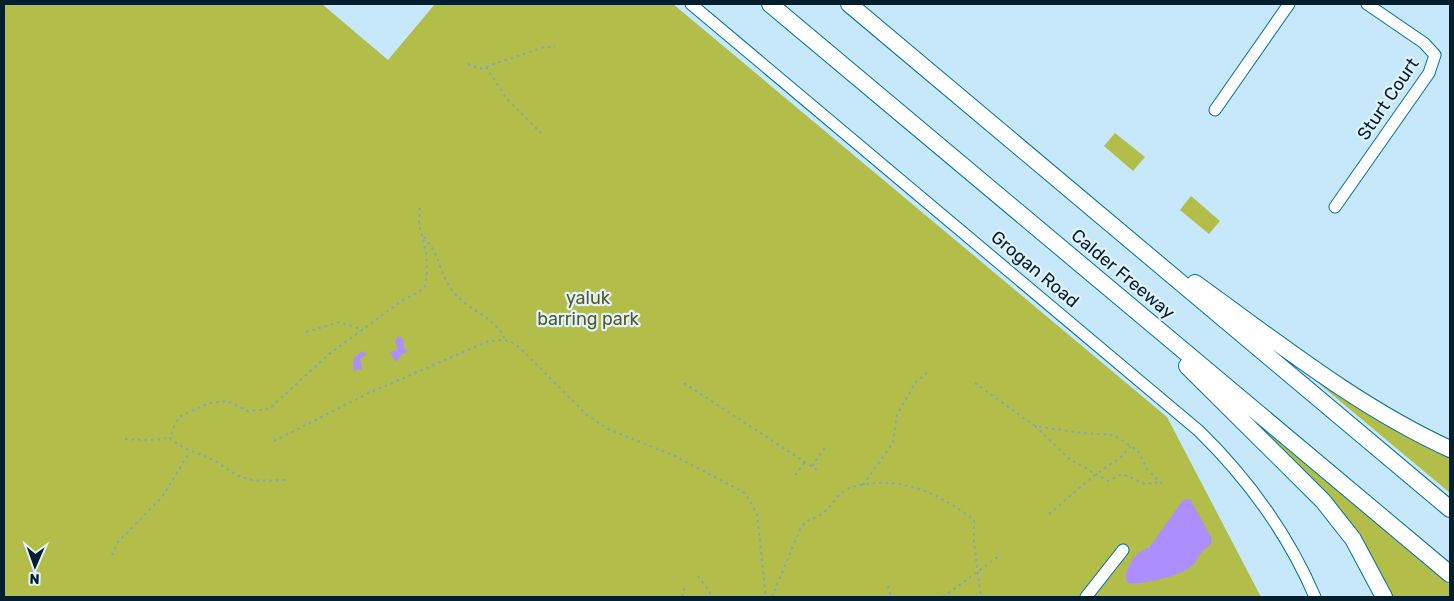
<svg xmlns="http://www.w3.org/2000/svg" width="1454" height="601" viewBox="0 0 1454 601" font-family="Rubik,sans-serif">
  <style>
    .green { fill: #b2bd4a }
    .water { fill: #ac8eff }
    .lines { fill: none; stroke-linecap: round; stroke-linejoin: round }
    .minor-casing { stroke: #006f9a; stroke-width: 13 }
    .highway-casing { stroke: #006f9a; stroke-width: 18 }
    .path { stroke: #85a4b6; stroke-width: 2; stroke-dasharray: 2.5 4; stroke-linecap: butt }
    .minor { stroke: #fff; stroke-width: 11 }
    .highway { stroke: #fff; stroke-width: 16 }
    .labels { text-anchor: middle; stroke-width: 4.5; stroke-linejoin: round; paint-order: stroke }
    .street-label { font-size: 18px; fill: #031f2d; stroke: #e2f2fc }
    .park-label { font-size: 18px; fill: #565b25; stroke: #e2f2fc }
  </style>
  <rect width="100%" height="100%" fill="#c7e8fb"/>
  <!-- green -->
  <path class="green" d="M 4,4 L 322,4 L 388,60 L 435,4 L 673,4 L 1167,417 L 1261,597 L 4,597 Z
    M 1115,133 L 1145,157 L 1133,171 L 1104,146 Z
    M 1191,196 L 1220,221 L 1209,234 L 1180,210 Z
    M 1304,371 L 1450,456 L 1450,493 Z
    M 1243,411 L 1450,585 L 1450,597 L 1392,597 L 1390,590 Z"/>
  <!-- water -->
  <path class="water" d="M 398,336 L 403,339 L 404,349 L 409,351 L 402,354 L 397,361 L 394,360 L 390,352 L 398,349 L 395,342 Z
    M 362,351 L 367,354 L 360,359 L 362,369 L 353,371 L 353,359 Z
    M 1190,499 L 1211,537 C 1213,546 1207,546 1202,552 C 1198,556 1197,561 1193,565 C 1182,576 1143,585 1128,583 L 1125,577 C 1128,565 1136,550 1149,548 L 1183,500 Z"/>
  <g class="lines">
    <defs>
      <path id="minor" d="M 691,4 L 1199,431 C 1248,479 1288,534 1315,597
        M 1215,110 L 1289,4
        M 1335,207 L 1429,73 L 1435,55 L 1424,43 L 1367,4
        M 1086,597 L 1123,550"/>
      <path id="highway" d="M 770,4 L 1450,574
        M 849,4 L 1450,509
        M 1195,283 C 1277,342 1358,407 1450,449
        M 1187,366 L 1323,501 L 1353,539 L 1384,597"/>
    </defs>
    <!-- minor casing -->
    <use href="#minor" class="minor-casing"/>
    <!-- highway casing -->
    <use href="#highway" class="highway-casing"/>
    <!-- path -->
    <path class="path" d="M 468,64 L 480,69 L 544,47 L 555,47
      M 486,67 L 507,99 L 541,133
      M 424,237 C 440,254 440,277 455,294 C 470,311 497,318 505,340
      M 306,332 L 340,322 L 363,330
      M 684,383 L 817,470
      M 975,383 L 1035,426 L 1082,433 L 1114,435 L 1138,451 L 1147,469 L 1164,486
      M 1035,426 L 1068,458 L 1108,481 L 1122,474 L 1145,484 L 1161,482
      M 125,439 L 148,440 L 170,438
      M 274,441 L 371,392 L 489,341 L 505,340 L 514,343 L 523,351 L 586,414 L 608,429 L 675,456 L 745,493 L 757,514 L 766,597
      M 812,466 L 825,447
      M 795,475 L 805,462
      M 285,480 C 266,481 249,483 232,472 C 226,469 221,464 215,461 C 198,452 187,452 170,438 L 175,424 L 181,416 L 209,403 L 227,401 L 248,411 L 269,409 L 329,354 L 403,300 L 419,292 L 425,286 L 427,272 L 426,252 L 419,224 L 420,204
      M 863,485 L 893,443 L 897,415 L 903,404 L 916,382 L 929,371
      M 1049,514 L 1096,474 L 1121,457 L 1131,446
      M 112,555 L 118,542 L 162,497 L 190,452
      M 698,576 L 713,597
      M 888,586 L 891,597
      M 682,597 L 685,585
      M 772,597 L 800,529 C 808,517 812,521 822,514 C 831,508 835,496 846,490 C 852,486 860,485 868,484 C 906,478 943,496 974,520 L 974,542 L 981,597
      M 943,597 L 999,556"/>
    <!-- minor -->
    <use href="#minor" class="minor"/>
    <!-- highway -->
    <use href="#highway" class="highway"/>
  </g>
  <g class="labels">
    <!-- street labels -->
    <g class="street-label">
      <text transform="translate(1388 99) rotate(-56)" y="6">Sturt Court</text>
      <text transform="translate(1035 269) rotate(40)" y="6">Grogan Road</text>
      <text transform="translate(1123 274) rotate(40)" y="6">Calder Freeway</text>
    </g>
    <!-- park labels -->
    <g class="park-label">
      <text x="588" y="304">yaluk<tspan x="588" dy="21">barring park</tspan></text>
    </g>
  </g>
  <!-- border -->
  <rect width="1454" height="601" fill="none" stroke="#031f2d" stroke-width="10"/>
  <!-- north arrow -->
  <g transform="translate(35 566) rotate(182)" stroke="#e2f2fc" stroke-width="4" paint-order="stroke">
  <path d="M0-4L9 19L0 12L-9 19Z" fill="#031f2d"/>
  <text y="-8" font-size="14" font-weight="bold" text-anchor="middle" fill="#031f2d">N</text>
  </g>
</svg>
